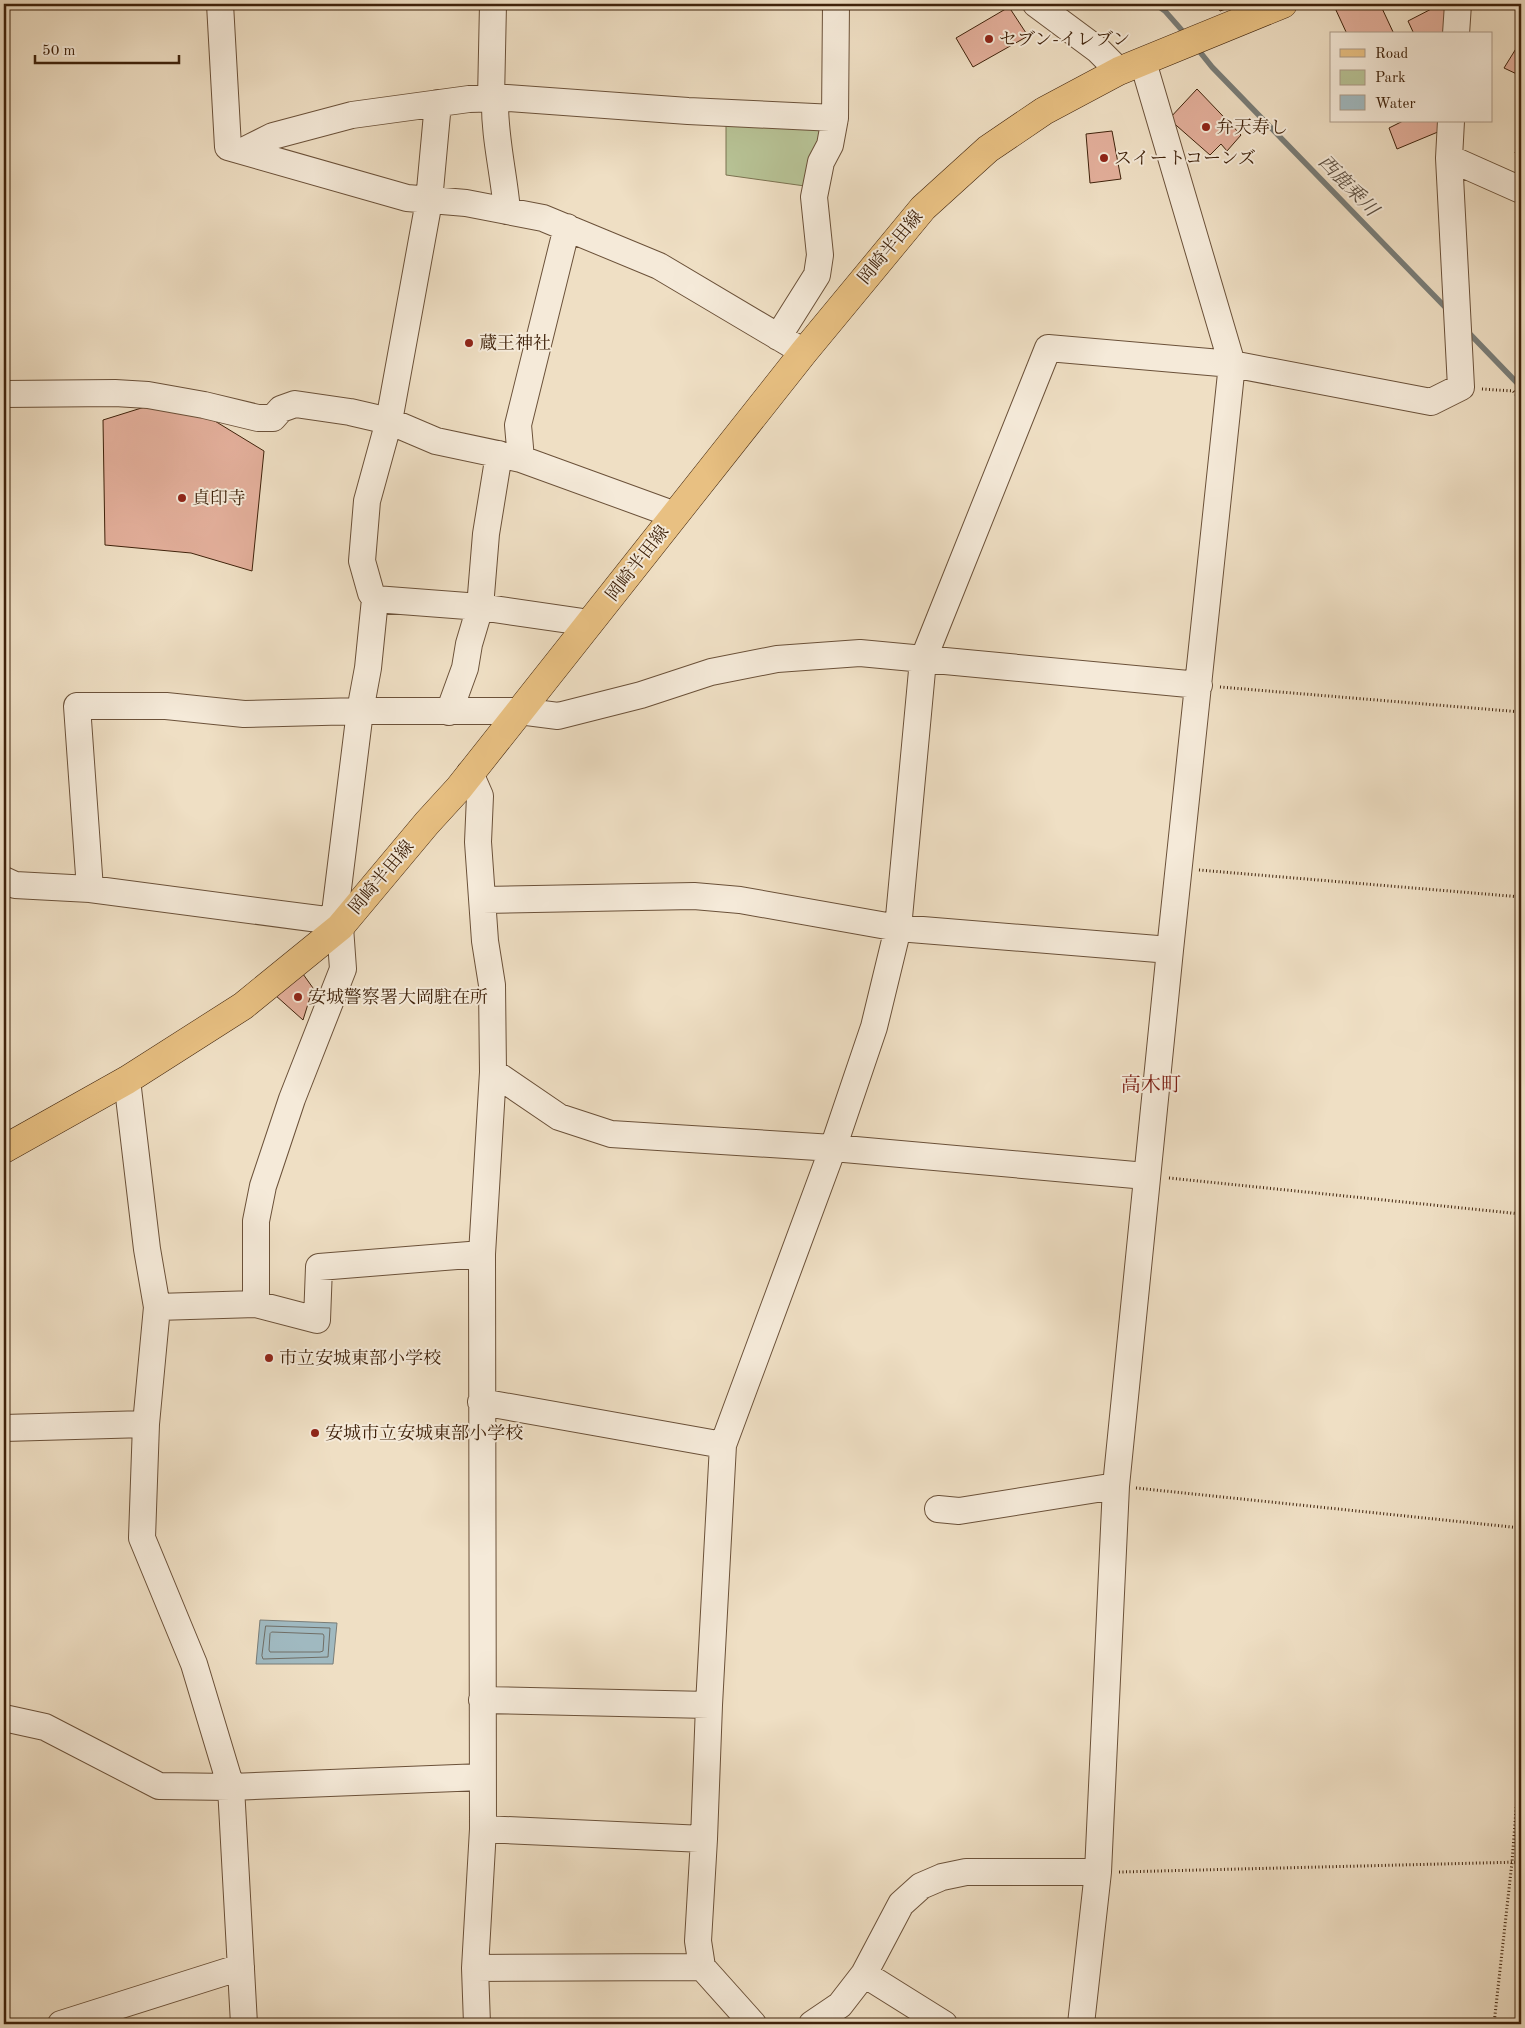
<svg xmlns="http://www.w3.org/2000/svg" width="1525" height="2028" viewBox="0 0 1525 2028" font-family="'Old Standard TT','Noto Serif JP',serif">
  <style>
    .green { fill: #b7c295; stroke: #7b7250 }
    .water { fill: #a0b9c0; stroke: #797d78 }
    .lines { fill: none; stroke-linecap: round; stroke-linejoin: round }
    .shore { stroke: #706e66; stroke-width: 1 }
    .stream { stroke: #797d78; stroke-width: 5.5 }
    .building { fill: #e3af9b; stroke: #3f220b }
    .minor-casing { stroke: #6b5139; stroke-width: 28 }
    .major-casing { stroke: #3f220b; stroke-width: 29 }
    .path { stroke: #3f220b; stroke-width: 3; stroke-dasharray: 1 2.5; stroke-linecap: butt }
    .minor { stroke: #f5ead9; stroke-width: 26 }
    .major { stroke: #e8c082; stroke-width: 28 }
    .poi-dot { fill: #8f2418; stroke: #f5ead9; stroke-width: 2 }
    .labels { text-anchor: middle; stroke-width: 4; stroke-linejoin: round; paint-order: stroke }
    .poi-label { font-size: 18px; fill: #3f220b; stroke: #f5ead9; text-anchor: start }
    .street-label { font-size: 18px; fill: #3f220b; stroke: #f5ead9 }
    .water-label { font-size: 19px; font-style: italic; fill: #5c4f41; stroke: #f5ead9 }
    .quarter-label { font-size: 20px; fill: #7a1f14; stroke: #f5ead9 }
  </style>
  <rect width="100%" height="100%" fill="#efdfc4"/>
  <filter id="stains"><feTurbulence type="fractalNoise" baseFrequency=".004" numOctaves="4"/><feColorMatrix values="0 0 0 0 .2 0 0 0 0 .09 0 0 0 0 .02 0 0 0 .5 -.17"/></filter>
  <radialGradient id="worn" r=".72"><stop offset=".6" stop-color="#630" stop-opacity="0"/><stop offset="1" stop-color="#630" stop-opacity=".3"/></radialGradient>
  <!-- green -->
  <path class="green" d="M 726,122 L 823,126 L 812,187 L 726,175 Z"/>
  <!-- water -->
  <path class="water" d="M 260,1620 L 337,1623 L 333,1664 L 256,1664 Z"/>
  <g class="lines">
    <!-- shore -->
    <path class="shore" d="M 266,1626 L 330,1628 L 328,1657 L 263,1659 L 262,1656 Z
      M 272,1632 L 323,1634 L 324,1636 L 323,1651 L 320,1652 L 270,1652 L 269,1650 L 270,1634 Z"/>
    <!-- stream -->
    <path class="stream" d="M 1155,4 L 1165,11 L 1187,36
      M 1196,47 L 1212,67 L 1449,311
      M 1467,331 L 1521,387"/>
  </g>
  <!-- building -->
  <path class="building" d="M 1216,4 L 1240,4 L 1220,11 Z
    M 1346,4 L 1380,4 L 1394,34 L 1347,34 L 1335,8 Z
    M 1441,4 L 1447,4 L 1448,31 L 1441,34 L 1414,34 L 1408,21 Z
    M 1009,7 L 1028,36 L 973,67 L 956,38 Z
    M 1517,47 L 1521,49 L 1521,76 L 1504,68 Z
    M 1197,89 L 1241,135 L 1227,151 L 1221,144 L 1210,155 L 1169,119 Z
    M 1403,121 L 1445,121 L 1445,129 L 1397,149 L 1389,128 Z
    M 1112,131 L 1121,179 L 1090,183 L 1086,134 Z
    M 1521,136 L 1521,156 L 1515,153 Z
    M 151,405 L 205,415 L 264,451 L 252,571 L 191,553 L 105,545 L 103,420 Z
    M 303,974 L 313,988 L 303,1020 L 275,995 Z"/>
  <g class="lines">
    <defs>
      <path id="minor" d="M 220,4 L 228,147 L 407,198 L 466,203 L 543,218 L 659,266 L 804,352
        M 1036,4 L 1098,50 L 1119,71
        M 1456,34 L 1458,4
        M 491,99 L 493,4
        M 495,99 C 494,136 504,174 507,211
        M 243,151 L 273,136 L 352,115 L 469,99 L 507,98 L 688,111 L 835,118
        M 1449,158 L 1521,190
        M 778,337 L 817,275 L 820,255 L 814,197 L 821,162 L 830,145 L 835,118 L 836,4
        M 4,394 L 115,393 L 148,395 L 204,405 L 258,418 L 273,418 L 281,409 L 295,404 L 350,412 L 389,421 L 436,441 L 521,459 L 675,515
        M 521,459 L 518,425 L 567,227
        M 375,599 L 480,607 L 590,623
        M 449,712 L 465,668 L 469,644 L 480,607 L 486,534 L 499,454
        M 470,773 L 480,796 L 478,842 L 485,941 L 492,985 L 493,1072 L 482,1254 L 483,1829 L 475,1968 L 477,2024
        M 4,880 L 15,885 L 90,889 L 334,921 L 340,927 L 343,969 L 292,1099 L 263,1186 L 256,1221 L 256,1304
        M 90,889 L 77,706 L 166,706 L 244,714 L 360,711 L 519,711 L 558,716 L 641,695 L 711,672 L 777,659 L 860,653 L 1199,685
        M 483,900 L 694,896 L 740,900 L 898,928 L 1170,950
        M 334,921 L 360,711 L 368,668 L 375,599 L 371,593 L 362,561 L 367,501 L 389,421 L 429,201 L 438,103
        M 493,1072 L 559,1117 L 611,1134 L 833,1148 L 1146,1176
        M 127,1080 L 147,1249 L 157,1307 L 146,1424 L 142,1538 L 194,1664 L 231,1787 L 244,2024
        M 157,1307 L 256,1304 L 317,1320 L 319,1267 L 482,1254
        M 481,1402 L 723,1445
        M 4,1428 L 146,1424
        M 938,1509 L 959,1511 L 1116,1486
        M 482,1700 L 709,1705
        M 4,1718 L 45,1727 L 159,1786 L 231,1787 L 482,1777
        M 483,1829 L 704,1839
        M 475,1968 L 702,1967
        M 864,1974 L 944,2024
        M 61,2024 L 241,1967
        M 753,2024 L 702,1967 L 698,1941 L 704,1839 L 709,1705 L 723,1445 L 833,1148 L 874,1027 L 898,928 L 923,660 L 1048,348 L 1232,364 L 1431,402 L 1461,387 L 1449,158 L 1451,121
        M 812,2024 L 840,2005 L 864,1974 L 901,1904 L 921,1886 L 942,1877 L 966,1872 L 1098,1872
        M 1081,2024 L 1098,1872 L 1116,1486 L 1170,950 L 1232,364 L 1143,62"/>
      <path id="major" d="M 4,1149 L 127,1080 L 243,1006 L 340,927 L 427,823 L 459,788 L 804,352 L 923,208 L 988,149 L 1044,111 L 1119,71 L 1283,4"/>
    </defs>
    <!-- minor casing -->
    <use href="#minor" class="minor-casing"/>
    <!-- major casing -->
    <use href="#major" class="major-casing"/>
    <!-- path -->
    <path class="path" d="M 1482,389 L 1513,391 L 1521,400
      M 1220,687 L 1521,712
      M 1199,870 L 1521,897
      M 1169,1178 L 1521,1214
      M 1136,1488 L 1521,1528
      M 1119,1872 L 1521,1862
      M 1494,2024 L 1512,1862 L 1521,1745"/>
    <!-- minor -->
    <use href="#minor" class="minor"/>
    <!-- major -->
    <use href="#major" class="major"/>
  </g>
  <!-- markers -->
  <g class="poi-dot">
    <circle cx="989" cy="39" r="5"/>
    <circle cx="1206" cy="127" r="5"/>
    <circle cx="1104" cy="158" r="5"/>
    <circle cx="469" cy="343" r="5"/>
    <circle cx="182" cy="498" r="5"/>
    <circle cx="298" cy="997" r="5"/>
    <circle cx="269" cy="1358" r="5"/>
    <circle cx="315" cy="1433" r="5"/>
  </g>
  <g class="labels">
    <!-- poi labels -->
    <g class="poi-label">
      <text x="999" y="45">セブン-イレブン</text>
      <text x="1216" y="133">弁天寿し</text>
      <text x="1114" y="164">スイートコーンズ</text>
      <text x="479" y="349">蔵王神社</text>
      <text x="192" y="504">貞印寺</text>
      <text x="308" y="1003">安城警察署大岡駐在所</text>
      <text x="279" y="1364">市立安城東部小学校</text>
      <text x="325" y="1439">安城市立安城東部小学校</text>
    </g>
    <!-- street labels -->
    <g class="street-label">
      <text transform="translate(890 247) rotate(-50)" y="6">岡崎半田線</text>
      <text transform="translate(637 563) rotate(-52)" y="6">岡崎半田線</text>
      <text transform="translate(381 877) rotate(-50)" y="6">岡崎半田線</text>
    </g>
    <!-- water labels -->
    <g class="water-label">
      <text transform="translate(1349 185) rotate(46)" y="7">西鹿乗川</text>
    </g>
    <!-- quarter labels -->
    <g class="quarter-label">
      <text x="1151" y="1091">高木町</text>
    </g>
  </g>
  <!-- margin -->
  <rect width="1525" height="2028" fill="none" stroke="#efdfc4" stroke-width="20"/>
  <rect x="5" y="5" width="1515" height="2018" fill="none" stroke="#3f220b" stroke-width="2.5"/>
  <rect x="10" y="10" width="1505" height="2008" fill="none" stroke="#3f220b"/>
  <!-- legend -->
  <rect x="1330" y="32" width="162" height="90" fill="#f5ead9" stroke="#ac9a87"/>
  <rect x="1340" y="49" width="25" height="8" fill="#e8c082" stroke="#ac9a87"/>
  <text x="1375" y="58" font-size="15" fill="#3f220b">Road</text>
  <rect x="1340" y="70" width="25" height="15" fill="#b7c295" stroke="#ac9a87"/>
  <text x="1375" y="82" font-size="15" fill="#3f220b">Park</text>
  <rect x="1340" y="95" width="25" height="15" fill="#a0b9c0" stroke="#ac9a87"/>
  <text x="1375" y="108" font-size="15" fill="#3f220b">Water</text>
  <!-- scale -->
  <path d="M35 55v8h144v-8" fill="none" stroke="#3f220b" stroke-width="2.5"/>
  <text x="42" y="55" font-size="15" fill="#3f220b" stroke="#f5ead9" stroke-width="4" paint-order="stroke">50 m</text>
  <rect width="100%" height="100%" filter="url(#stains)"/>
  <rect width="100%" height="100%" fill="url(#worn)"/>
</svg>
